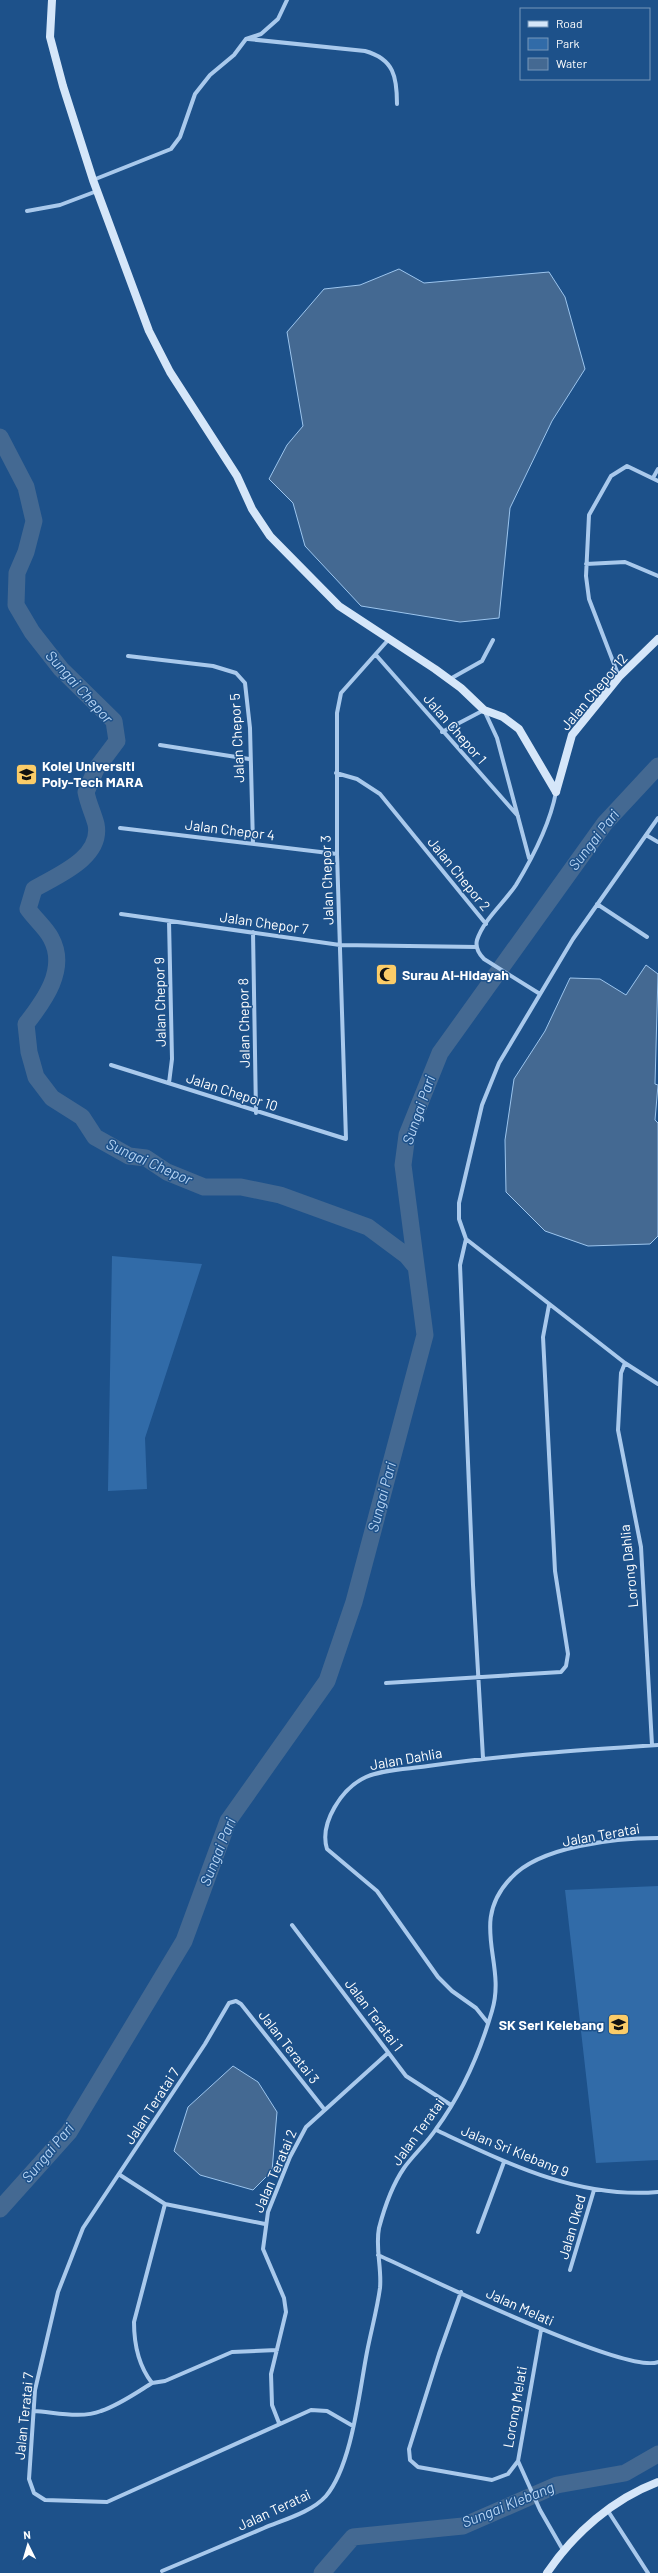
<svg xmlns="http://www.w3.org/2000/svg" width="658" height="2573" viewBox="0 0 658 2573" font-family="Barlow,sans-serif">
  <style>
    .green { fill: #316ba8 }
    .water { fill: #446992; stroke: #9cc5ee }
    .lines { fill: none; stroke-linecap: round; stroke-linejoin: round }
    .river { stroke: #446992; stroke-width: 17 }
    .street { stroke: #a9c9ec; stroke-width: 4 }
    .secondary { stroke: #d5e6f9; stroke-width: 8 }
    .labels { text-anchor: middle; stroke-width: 3; stroke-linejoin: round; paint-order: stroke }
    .street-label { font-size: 14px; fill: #fff; stroke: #1d518a }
    .poi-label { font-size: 14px; font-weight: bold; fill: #fff; stroke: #1d518a; text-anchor: start }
    .water-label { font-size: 15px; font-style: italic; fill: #b5d3f3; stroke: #1d518a }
  </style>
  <rect width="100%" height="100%" fill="#1d518a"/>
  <!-- green -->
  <path class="green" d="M 112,1256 L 202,1264 L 145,1438 L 147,1489 L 108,1491 Z
    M 658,1886 L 658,2160 L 596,2163 L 565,1890 Z"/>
  <!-- water -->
  <path class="water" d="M 399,269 L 424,283 L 549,272 L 565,297 L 585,369 L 552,421 L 510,508 L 499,618 L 460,622 L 361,606 L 305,546 L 293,503 L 269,479 L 287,445 L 303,426 L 287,332 L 324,289 L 360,285 Z
    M 646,965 L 658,974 L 655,1084 L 658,1085 L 655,1120 L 658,1123 L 658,1236 L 650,1244 L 588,1246 L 545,1231 L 506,1192 L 505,1140 L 514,1079 L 545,1031 L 570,978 L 600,979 L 626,995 Z
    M 233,2066 L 258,2082 L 277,2112 L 272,2171 L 253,2190 L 200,2175 L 174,2151 L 188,2107 Z"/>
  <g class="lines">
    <!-- river -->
    <path class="river" d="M 0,437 L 26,487 L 34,521 L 26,552 L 17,573 L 16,605 L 32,632 L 61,669 L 114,721 L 117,741 L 96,769 L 86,792 C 88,803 93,813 96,824 C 103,858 56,876 34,889 L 28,909 C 35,919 46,928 51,938 C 68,969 44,1001 26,1024 L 29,1052 L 36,1077 L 52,1098 L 82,1117 L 95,1137 L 129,1156 L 146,1158 L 167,1172 L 204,1187 L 241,1187 L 280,1195 L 368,1227 L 407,1256 L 416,1267
      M 0,2209 L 69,2132 L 184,1941 L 228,1821 L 327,1681 L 354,1602 L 425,1335 L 403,1165 L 407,1135 L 440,1053 L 605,823 L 658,766
      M 322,2573 L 353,2537 L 463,2526 L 557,2485 L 625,2473 L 658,2454"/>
    <!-- street -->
    <path class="street" d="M 248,39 L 365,51 C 394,59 397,77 397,104
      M 93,180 L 171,149 L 180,137 L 195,94 L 210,75 L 234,55 L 246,39 L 261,34 L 278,19 L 287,0
      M 27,211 L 60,205 L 97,191
      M 653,478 L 658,469
      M 586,564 L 625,562 L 658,576
      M 376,655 L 518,816
      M 128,656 L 213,666 L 236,673 L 245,683 L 250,728 L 253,844
      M 619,677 L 589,599 L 586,576 L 589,515 L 611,476 L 627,466 L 658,481
      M 450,679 L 482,661 L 493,640
      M 442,732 L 484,710 L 497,738 L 529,858
      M 160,745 L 249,759
      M 336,773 L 357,779 L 380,794 L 486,924
      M 658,818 L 573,939 L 499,1063 L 482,1105 L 459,1203 L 459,1219 L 466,1239 L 625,1363 L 658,1384
      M 120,828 L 337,854
      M 646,835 L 658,842
      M 597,904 L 647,937
      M 121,914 L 340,945 L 477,947
      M 253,932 L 256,1113
      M 540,994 L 484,959 C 479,954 475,948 477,940 C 484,919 504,903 516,885 C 533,857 550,824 556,792
      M 111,1065 L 346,1139 L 337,854 L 337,713 L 341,693 L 389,639
      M 169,1083 L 172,1059 L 169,921
      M 466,1239 L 460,1265 L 473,1585 L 483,1758
      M 625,1363 L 621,1373 L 618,1430 L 641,1547 L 652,1745
      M 386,1683 L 561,1672 L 566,1666 L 568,1654 L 555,1571 L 543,1337 L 549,1305
      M 292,1925 L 406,2076 L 451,2105
      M 488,2023 L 476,2008 L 452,1991 L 438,1977 L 377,1891 L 327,1849 C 319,1823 342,1788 366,1777 C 384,1769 409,1769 428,1766 C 504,1755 581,1750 658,1745
      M 324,2109 L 241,2004 L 236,2001 L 229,2003 L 205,2044 L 83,2228 L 58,2292 L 35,2390 L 29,2479 L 34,2493 L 45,2500 L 107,2502 L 311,2410 L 327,2411 L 353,2426
      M 436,2130 C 507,2163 578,2199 658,2192
      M 120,2175 L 165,2204 L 265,2224
      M 165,2204 L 134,2322 C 134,2344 138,2365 152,2383 L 165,2381 L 232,2352 L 277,2350
      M 478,2232 L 504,2162
      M 378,2255 C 420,2274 626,2375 658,2362
      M 570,2270 L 594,2190
      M 461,2292 L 439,2354 L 409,2449 L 410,2460 L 418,2467 L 492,2480 L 508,2474 L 518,2461
      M 541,2330 L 518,2461 L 540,2510 L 563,2550
      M 34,2411 C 54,2412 81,2419 101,2411 C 119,2405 136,2393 152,2383
      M 279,2423 L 272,2405 L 271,2374 L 286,2312 L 284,2298 L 263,2249 L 268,2212 L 290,2157 L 306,2127 L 388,2053
      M 608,2511 L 648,2573
      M 162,2571 C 196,2557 230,2542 264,2528 C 283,2520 312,2512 326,2496 C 352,2465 359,2393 367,2352 C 371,2331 377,2310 380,2288 C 382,2268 375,2248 379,2228 C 384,2209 393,2184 404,2168 C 414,2154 427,2143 436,2129 C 461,2095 480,2052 492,2011 C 507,1962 468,1923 511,1878 C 540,1846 616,1838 658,1838"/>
    <!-- secondary -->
    <path class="secondary" d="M 52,0 L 50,37 L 63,86 L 93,180 L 149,331 L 170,372 L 237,476 L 252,509 L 270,536 L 339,606 L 435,669 L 461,688 L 484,710 L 503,717 L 519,729 L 556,792
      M 556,792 L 572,735 L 619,677 L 658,639
      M 547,2573 C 574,2533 613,2499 658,2482"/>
  </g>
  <!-- icons -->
  <defs>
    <symbol id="university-square" viewBox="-11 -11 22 22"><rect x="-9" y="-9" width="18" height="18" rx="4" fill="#fbcc68" stroke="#1d518a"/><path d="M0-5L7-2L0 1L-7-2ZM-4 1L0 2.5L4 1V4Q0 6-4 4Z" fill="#111"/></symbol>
    <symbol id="mosque-square" viewBox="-11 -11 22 22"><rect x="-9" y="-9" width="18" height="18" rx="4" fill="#fbcc68" stroke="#1d518a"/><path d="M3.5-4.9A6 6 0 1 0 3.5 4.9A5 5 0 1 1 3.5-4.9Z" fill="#111"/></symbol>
    <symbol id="school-square" viewBox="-11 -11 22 22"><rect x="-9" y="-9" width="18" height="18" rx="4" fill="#fbcc68" stroke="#1d518a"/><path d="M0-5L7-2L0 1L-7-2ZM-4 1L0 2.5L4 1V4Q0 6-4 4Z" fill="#111"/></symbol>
  </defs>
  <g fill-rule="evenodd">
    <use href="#university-square" x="14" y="762" width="25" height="25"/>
    <use href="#mosque-square" x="374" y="962" width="25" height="25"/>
    <use href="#school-square" x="606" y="2012" width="25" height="25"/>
  </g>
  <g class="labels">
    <!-- street labels -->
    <g class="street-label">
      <text transform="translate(594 692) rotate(-50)" y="5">Jalan Chepor 12</text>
      <text transform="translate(455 729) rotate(49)" y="5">Jalan Chepor 1</text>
      <text transform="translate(237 738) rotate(-93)" y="5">Jalan Chepor 5</text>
      <text transform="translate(230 830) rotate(7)" y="5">Jalan Chepor 4</text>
      <text transform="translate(459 874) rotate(51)" y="5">Jalan Chepor 2</text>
      <text transform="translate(327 880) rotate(-92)" y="5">Jalan Chepor 3</text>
      <text transform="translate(264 923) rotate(8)" y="5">Jalan Chepor 7</text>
      <text transform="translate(160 1002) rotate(-91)" y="5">Jalan Chepor 9</text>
      <text transform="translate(244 1023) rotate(-91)" y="5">Jalan Chepor 8</text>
      <text transform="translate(232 1092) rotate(18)" y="5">Jalan Chepor 10</text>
      <text transform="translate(629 1566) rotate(-96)" y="5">Lorong Dahlia</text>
      <text transform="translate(406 1759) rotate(-10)" y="5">Jalan Dahlia</text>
      <text transform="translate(601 1835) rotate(-10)" y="5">Jalan Teratai</text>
      <text transform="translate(374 2015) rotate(53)" y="5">Jalan Teratai 1</text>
      <text transform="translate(289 2047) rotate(52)" y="5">Jalan Teratai 3</text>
      <text transform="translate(152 2106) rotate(-57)" y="5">Jalan Teratai 7</text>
      <text transform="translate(418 2132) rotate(-54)" y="5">Jalan Teratai</text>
      <text transform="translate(515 2151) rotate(22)" y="5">Jalan Sri Klebang 9</text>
      <text transform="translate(275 2171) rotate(-67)" y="5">Jalan Teratai 2</text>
      <text transform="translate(572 2227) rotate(-74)" y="5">Jalan Oked</text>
      <text transform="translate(520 2307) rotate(24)" y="5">Jalan Melati</text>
      <text transform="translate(515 2407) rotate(-80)" y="5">Lorong Melati</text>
      <text transform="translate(24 2416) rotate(-84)" y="5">Jalan Teratai 7</text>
      <text transform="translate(274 2510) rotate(-25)" y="5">Jalan Teratai</text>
    </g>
    <!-- poi labels -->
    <g class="poi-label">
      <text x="42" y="771">Kolej Universiti<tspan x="42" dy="16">Poly-Tech MARA</tspan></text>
      <text x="402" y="980">Surau Al-Hidayah</text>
      <text x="604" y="2030" text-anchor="end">SK Seri Kelebang</text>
    </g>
    <!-- water labels -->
    <g class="water-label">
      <text transform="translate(79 687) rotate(48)" y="5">Sungai Chepor</text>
      <text transform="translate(594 840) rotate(-52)" y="5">Sungai Pari</text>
      <text transform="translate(419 1110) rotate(-71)" y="5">Sungai Pari</text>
      <text transform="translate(149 1162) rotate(24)" y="5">Sungai Chepor</text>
      <text transform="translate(382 1497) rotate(-75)" y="5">Sungai Pari</text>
      <text transform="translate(218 1852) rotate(-68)" y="5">Sungai Pari</text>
      <text transform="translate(48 2153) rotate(-50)" y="5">Sungai Pari</text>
      <text transform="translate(508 2505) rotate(-22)" y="5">Sungai Klebang</text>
    </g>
  </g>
  <!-- legend -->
  <rect x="520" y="8" width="130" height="72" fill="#1d518a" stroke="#7797b9"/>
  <rect x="528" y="21" width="20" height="6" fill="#d5e6f9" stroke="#7797b9"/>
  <text x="556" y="28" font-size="12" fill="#ffffff">Road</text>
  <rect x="528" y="38" width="20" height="12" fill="#316ba8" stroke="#7797b9"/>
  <text x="556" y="48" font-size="12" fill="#ffffff">Park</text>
  <rect x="528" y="58" width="20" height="12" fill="#446992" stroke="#7797b9"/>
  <text x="556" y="68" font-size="12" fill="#ffffff">Water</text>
  <!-- north arrow -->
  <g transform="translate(28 2545) rotate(355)" stroke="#1d518a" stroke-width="3" paint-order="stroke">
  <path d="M0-3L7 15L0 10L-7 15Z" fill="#ffffff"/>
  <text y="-6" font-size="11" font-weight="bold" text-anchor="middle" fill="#ffffff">N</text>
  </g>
</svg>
